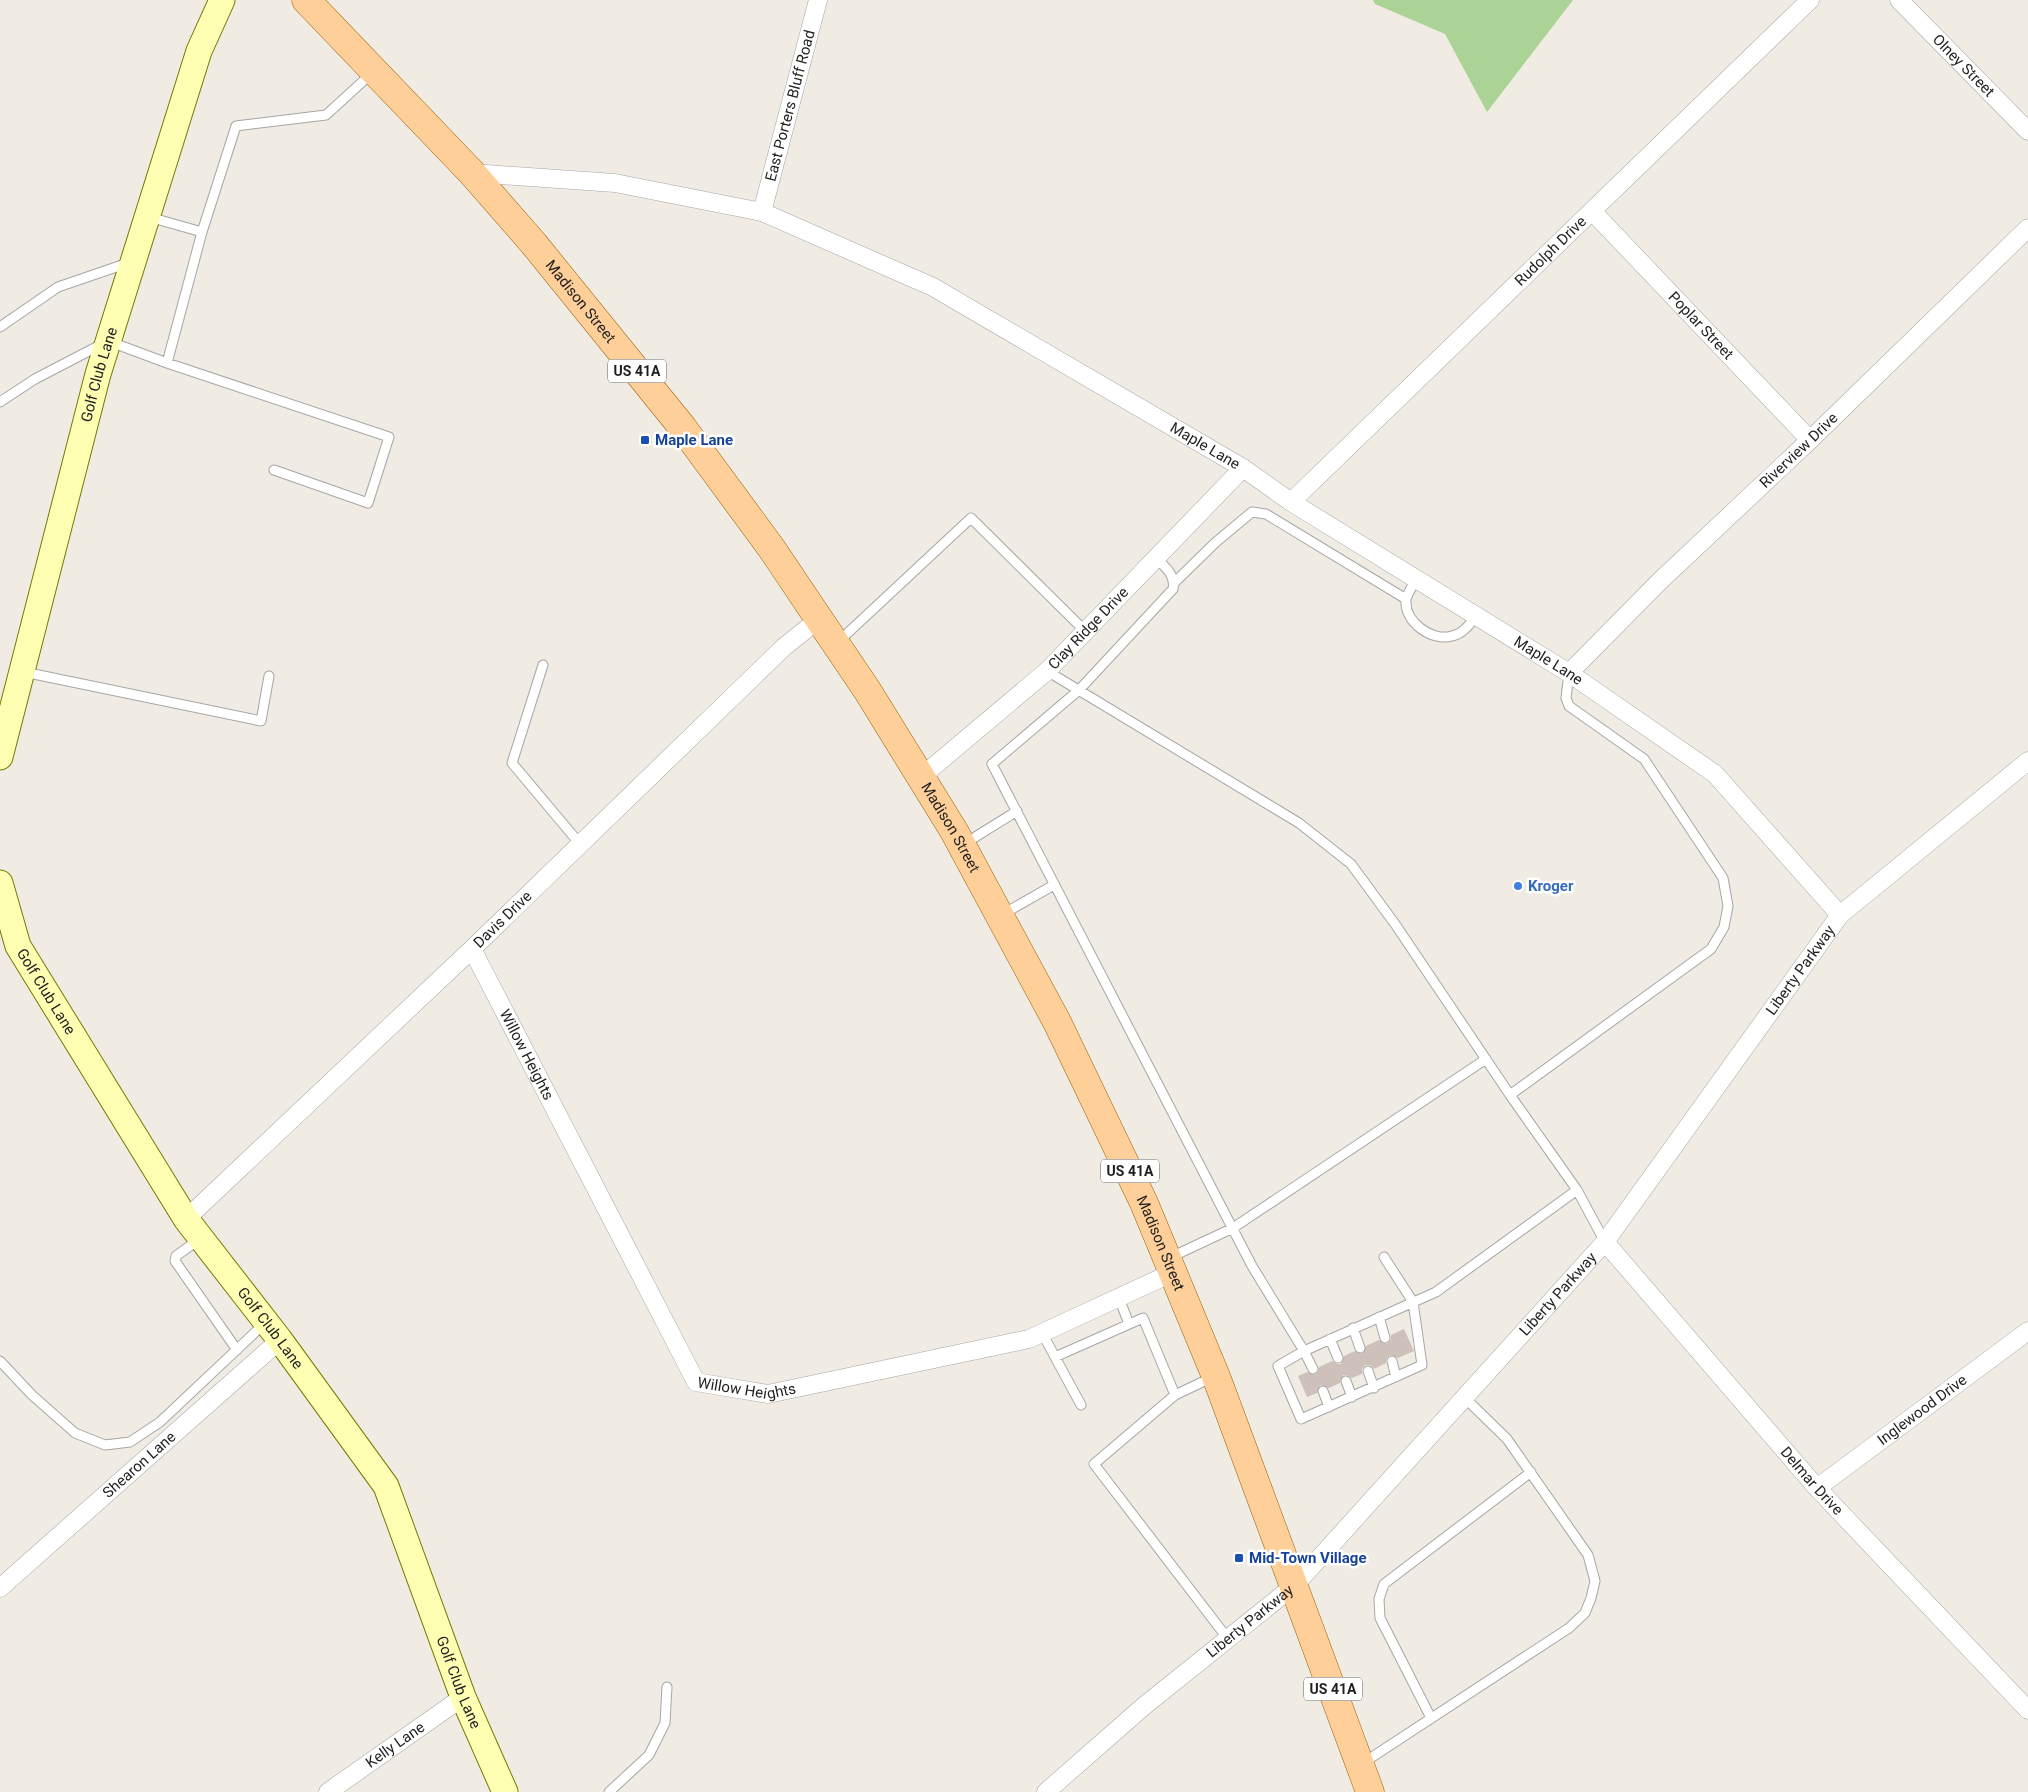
<svg xmlns="http://www.w3.org/2000/svg" width="2028" height="1792" viewBox="0 0 2028 1792" font-family="Roboto,sans-serif">
  <style>
    .forest { fill: #aad395 }
    .building { fill: #cdc1b9 }
    .lines { fill: none; stroke-linecap: round; stroke-linejoin: round }
    .lane-casing { stroke: #a6a6a6; stroke-width: 11 }
    .street-casing { stroke: #a6a6a6; stroke-width: 19 }
    .secondary-casing { stroke: #737b00; stroke-width: 27 }
    .primary-casing { stroke: #996000; stroke-width: 29 }
    .lane { stroke: #fff; stroke-width: 9 }
    .street { stroke: #fff; stroke-width: 18 }
    .secondary { stroke: #feffb3; stroke-width: 25 }
    .primary { stroke: #ffcf9a; stroke-width: 28 }
    .transit-dot { fill: #1a4fb4; stroke: #fff; stroke-width: 2 }
    .shop-dot { fill: #3f7fe0; stroke: #fff; stroke-width: 2 }
    .labels { text-anchor: middle; stroke-width: 5; stroke-linejoin: round; paint-order: stroke }
    .shield { fill: #fff; stroke: #626262; stroke-width: 1 }
    .shield-label { font-size: 14px; font-weight: bold; fill: #1f1f1f }
    .street-label { font-size: 15px; fill: #1f1f1f; stroke: #fff }
    .transit-label { font-size: 15px; font-weight: bold; fill: #164399; stroke: #fff; text-anchor: start }
    .shop-label { font-size: 15px; font-weight: bold; fill: #366cbe; stroke: #fff; text-anchor: start }
  </style>
  <rect width="100%" height="100%" fill="#f0ece4"/>
  <!-- forest -->
  <path class="forest" d="M 1373,0 L 1573,0 L 1487,112 L 1445,34 L 1375,4 Z"/>
  <!-- building -->
  <path class="building" d="M 1404,1329 L 1414,1351 L 1398,1358 L 1390,1355 L 1386,1359 L 1386,1363 L 1374,1369 L 1370,1365 L 1365,1365 L 1362,1369 L 1362,1374 L 1352,1378 L 1347,1375 L 1343,1375 L 1340,1383 L 1329,1388 L 1320,1385 L 1317,1393 L 1307,1397 L 1298,1376 L 1307,1372 L 1315,1375 L 1318,1372 L 1319,1367 L 1332,1361 L 1337,1364 L 1341,1364 L 1344,1356 L 1355,1351 L 1362,1354 L 1366,1346 L 1379,1340 L 1387,1344 L 1391,1340 L 1391,1335 Z"/>
  <g class="lines">
    <defs>
      <path id="lane" d="M 149,217 L 202,232 L 236,126 L 326,115 L 372,73
        M 0,327 L 58,287 L 128,263
        M 167,363 L 202,232
        M 0,402 L 35,379 L 108,341 L 167,363 L 389,437 L 368,503 L 274,470
        M 1156,558 C 1165,567 1176,575 1173,589 L 1079,690 L 992,764 L 1252,1266 L 1304,1351 L 1436,1292 L 1577,1190
        M 1416,579 C 1413,585 1407,594 1406,600 C 1404,622 1432,642 1452,636 C 1463,634 1470,624 1476,616
        M 1175,582 L 1216,542 L 1252,512 L 1266,514 L 1406,599
        M 838,642 L 971,518 L 1085,631
        M 543,665 L 512,763 L 580,844
        M 1047,671 L 1299,823 L 1351,864 L 1395,924 L 1510,1095 L 1577,1190 L 1605,1242
        M 24,672 L 261,721 L 269,676
        M 964,844 L 1017,811
        M 1003,914 L 1054,885
        M 1510,1095 L 1711,949 L 1724,927 L 1728,906 L 1723,878 L 1644,759 L 1569,706 L 1566,698 L 1569,673
        M 201,1238 L 176,1256 L 175,1261 L 237,1350
        M 1169,1258 L 1233,1228 L 1486,1059
        M 1119,1298 L 1129,1324
        M 1379,1317 L 1385,1338
        M 1353,1328 L 1360,1348
        M 1042,1333 L 1081,1405
        M 1330,1339 L 1338,1358
        M 1055,1357 L 1143,1318 L 1175,1395 L 1094,1464 L 1228,1639
        M 0,1361 L 32,1395 L 75,1433 L 105,1445 L 130,1442 L 160,1422 L 265,1323
        M 1392,1361 L 1396,1377
        M 1313,1369 L 1304,1351 L 1278,1366 L 1301,1419 L 1422,1365 L 1413,1302 L 1384,1257
        M 1368,1371 L 1374,1388
        M 1346,1381 L 1352,1397
        M 1323,1391 L 1329,1407
        M 1175,1395 L 1213,1377
        M 1431,1718 L 1380,1618 L 1379,1599 L 1384,1584 L 1531,1472
        M 1363,1763 L 1569,1628 L 1585,1613 L 1591,1598 L 1595,1581 L 1588,1555 L 1507,1439 L 1465,1398
        M 609,1792 L 649,1755 L 665,1723 L 667,1687"/>
      <g id="street">
        <path id="s1" d="M 1899,0 L 2028,131"/>
        <path id="s2" d="M 472,173 L 615,183 L 762,212 L 933,287 L 1243,468 L 1291,502 L 1569,673 L 1715,774 L 1840,915"/>
        <path id="s3" d="M 1592,211 L 1810,440"/>
        <path id="s4" d="M 762,212 L 818,0"/>
        <path id="s5" d="M 1291,502 L 1810,0"/>
        <path id="s6" d="M 1569,673 L 1661,580 L 1810,440 L 2028,228"/>
        <path id="s7" d="M 921,777 L 1047,671 L 1243,468"/>
        <path id="s8" d="M 472,949 L 696,1382 L 768,1394 L 1029,1339 L 1174,1272"/>
        <path id="s9" d="M 186,1219 L 472,949 L 784,647 L 819,619"/>
        <path id="s10" d="M 1605,1242 L 1817,1488 L 2028,1710"/>
        <path id="s11" d="M 1817,1488 L 2028,1331"/>
        <path id="s12" d="M 0,1588 L 280,1340"/>
        <path id="s13" d="M 328,1792 L 463,1697"/>
        <path id="s14" d="M 1046,1792 L 1144,1706 L 1295,1585 L 1605,1242 L 1840,915 L 2028,761"/>
      </g>
      <g id="secondary">
        <path id="s15" d="M 0,757 L 98,374 L 199,51 L 222,0"/>
        <path id="s16" d="M 0,883 L 18,946 L 186,1219 L 280,1340 L 386,1486 L 463,1697 L 505,1792"/>
      </g>
      <g id="primary">
        <path id="s17" d="M 306,0 L 472,173 L 534,244 L 683,428 L 772,549 L 819,619 L 867,690 L 954,831 L 1057,1022 L 1144,1203 L 1217,1379 L 1370,1792"/>
      </g>
    </defs>
    <!-- lane casing -->
    <use href="#lane" class="lane-casing"/>
    <!-- street casing -->
    <use href="#street" class="street-casing"/>
    <!-- secondary casing -->
    <use href="#secondary" class="secondary-casing"/>
    <!-- primary casing -->
    <use href="#primary" class="primary-casing"/>
    <!-- lane -->
    <use href="#lane" class="lane"/>
    <!-- street -->
    <use href="#street" class="street"/>
    <!-- secondary -->
    <use href="#secondary" class="secondary"/>
    <!-- primary -->
    <use href="#primary" class="primary"/>
  </g>
  <!-- markers -->
  <g class="transit-dot">
    <rect x="640" y="435" width="10" height="10" rx="2.5"/>
    <rect x="1234" y="1553" width="10" height="10" rx="2.5"/>
  </g>
  <circle class="shop-dot" cx="1518" cy="886" r="5"/>
  <g class="labels">
    <!-- shield labels -->
    <g class="shield">
      <rect x="608" y="359.5" width="58" height="23" rx="4"/>
      <rect x="1101" y="1159.5" width="58" height="23" rx="4"/>
      <rect x="1304" y="1677.5" width="58" height="23" rx="4"/>
    </g>
    <g class="shield-label">
      <text x="637" y="376">US 41A</text>
      <text x="1130" y="1176">US 41A</text>
      <text x="1333" y="1694">US 41A</text>
    </g>
    <!-- street labels -->
    <g class="street-label">
      <text dy="5" stroke="none"><textPath href="#s1" startOffset="92">Olney Street</textPath></text>
      <text dy="5" stroke="none"><textPath href="#s4" startOffset="110">East Porters Bluff Road</textPath></text>
      <text dy="5" stroke="none"><textPath href="#s5" startOffset="361">Rudolph Drive</textPath></text>
      <text dy="5" stroke="none"><textPath href="#s17" startOffset="408">Madison Street</textPath></text>
      <text dy="5" stroke="none"><textPath href="#s3" startOffset="158">Poplar Street</textPath></text>
      <text dy="5" stroke="none"><textPath href="#s15" startOffset="395">Golf Club Lane</textPath></text>
      <text dy="5" stroke="none"><textPath href="#s2" startOffset="795">Maple Lane</textPath></text>
      <text dy="5" stroke="none"><textPath href="#s6" startOffset="320">Riverview Drive</textPath></text>
      <text dy="5" stroke="none"><textPath href="#s7" startOffset="224">Clay Ridge Drive</textPath></text>
      <text dy="5" stroke="none"><textPath href="#s2" startOffset="1200">Maple Lane</textPath></text>
      <text dy="5" stroke="none"><textPath href="#s17" startOffset="1052">Madison Street</textPath></text>
      <text dy="5" stroke="none"><textPath href="#s9" startOffset="436">Davis Drive</textPath></text>
      <text dy="5" stroke="none"><textPath href="#s14" startOffset="1121">Liberty Parkway</textPath></text>
      <text dy="5" stroke="none"><textPath href="#s16" startOffset="119">Golf Club Lane</textPath></text>
      <text dy="5" stroke="none"><textPath href="#s8" startOffset="119">Willow Heights</textPath></text>
      <text dy="5" stroke="none"><textPath href="#s17" startOffset="1518">Madison Street</textPath></text>
      <text dy="5" stroke="none"><textPath href="#s14" startOffset="716">Liberty Parkway</textPath></text>
      <text dy="5" stroke="none"><textPath href="#s16" startOffset="524">Golf Club Lane</textPath></text>
      <text dy="5" stroke="none"><textPath href="#s8" startOffset="539">Willow Heights</textPath></text>
      <text dy="5" stroke="none"><textPath href="#s11" startOffset="131">Inglewood Drive</textPath></text>
      <text dy="5" stroke="none"><textPath href="#s12" startOffset="186">Shearon Lane</textPath></text>
      <text dy="5" stroke="none"><textPath href="#s10" startOffset="316">Delmar Drive</textPath></text>
      <text dy="5" stroke="none"><textPath href="#s14" startOffset="266">Liberty Parkway</textPath></text>
      <text dy="5" stroke="none"><textPath href="#s16" startOffset="929">Golf Club Lane</textPath></text>
      <text dy="5" stroke="none"><textPath href="#s13" startOffset="82">Kelly Lane</textPath></text>
    </g>
    <!-- transit labels -->
    <g class="transit-label">
      <text x="655" y="445">Maple Lane</text>
      <text x="1249" y="1563">Mid-Town Village</text>
    </g>
    <!-- shop labels -->
    <g class="shop-label">
      <text x="1528" y="891">Kroger</text>
    </g>
  </g>
</svg>
